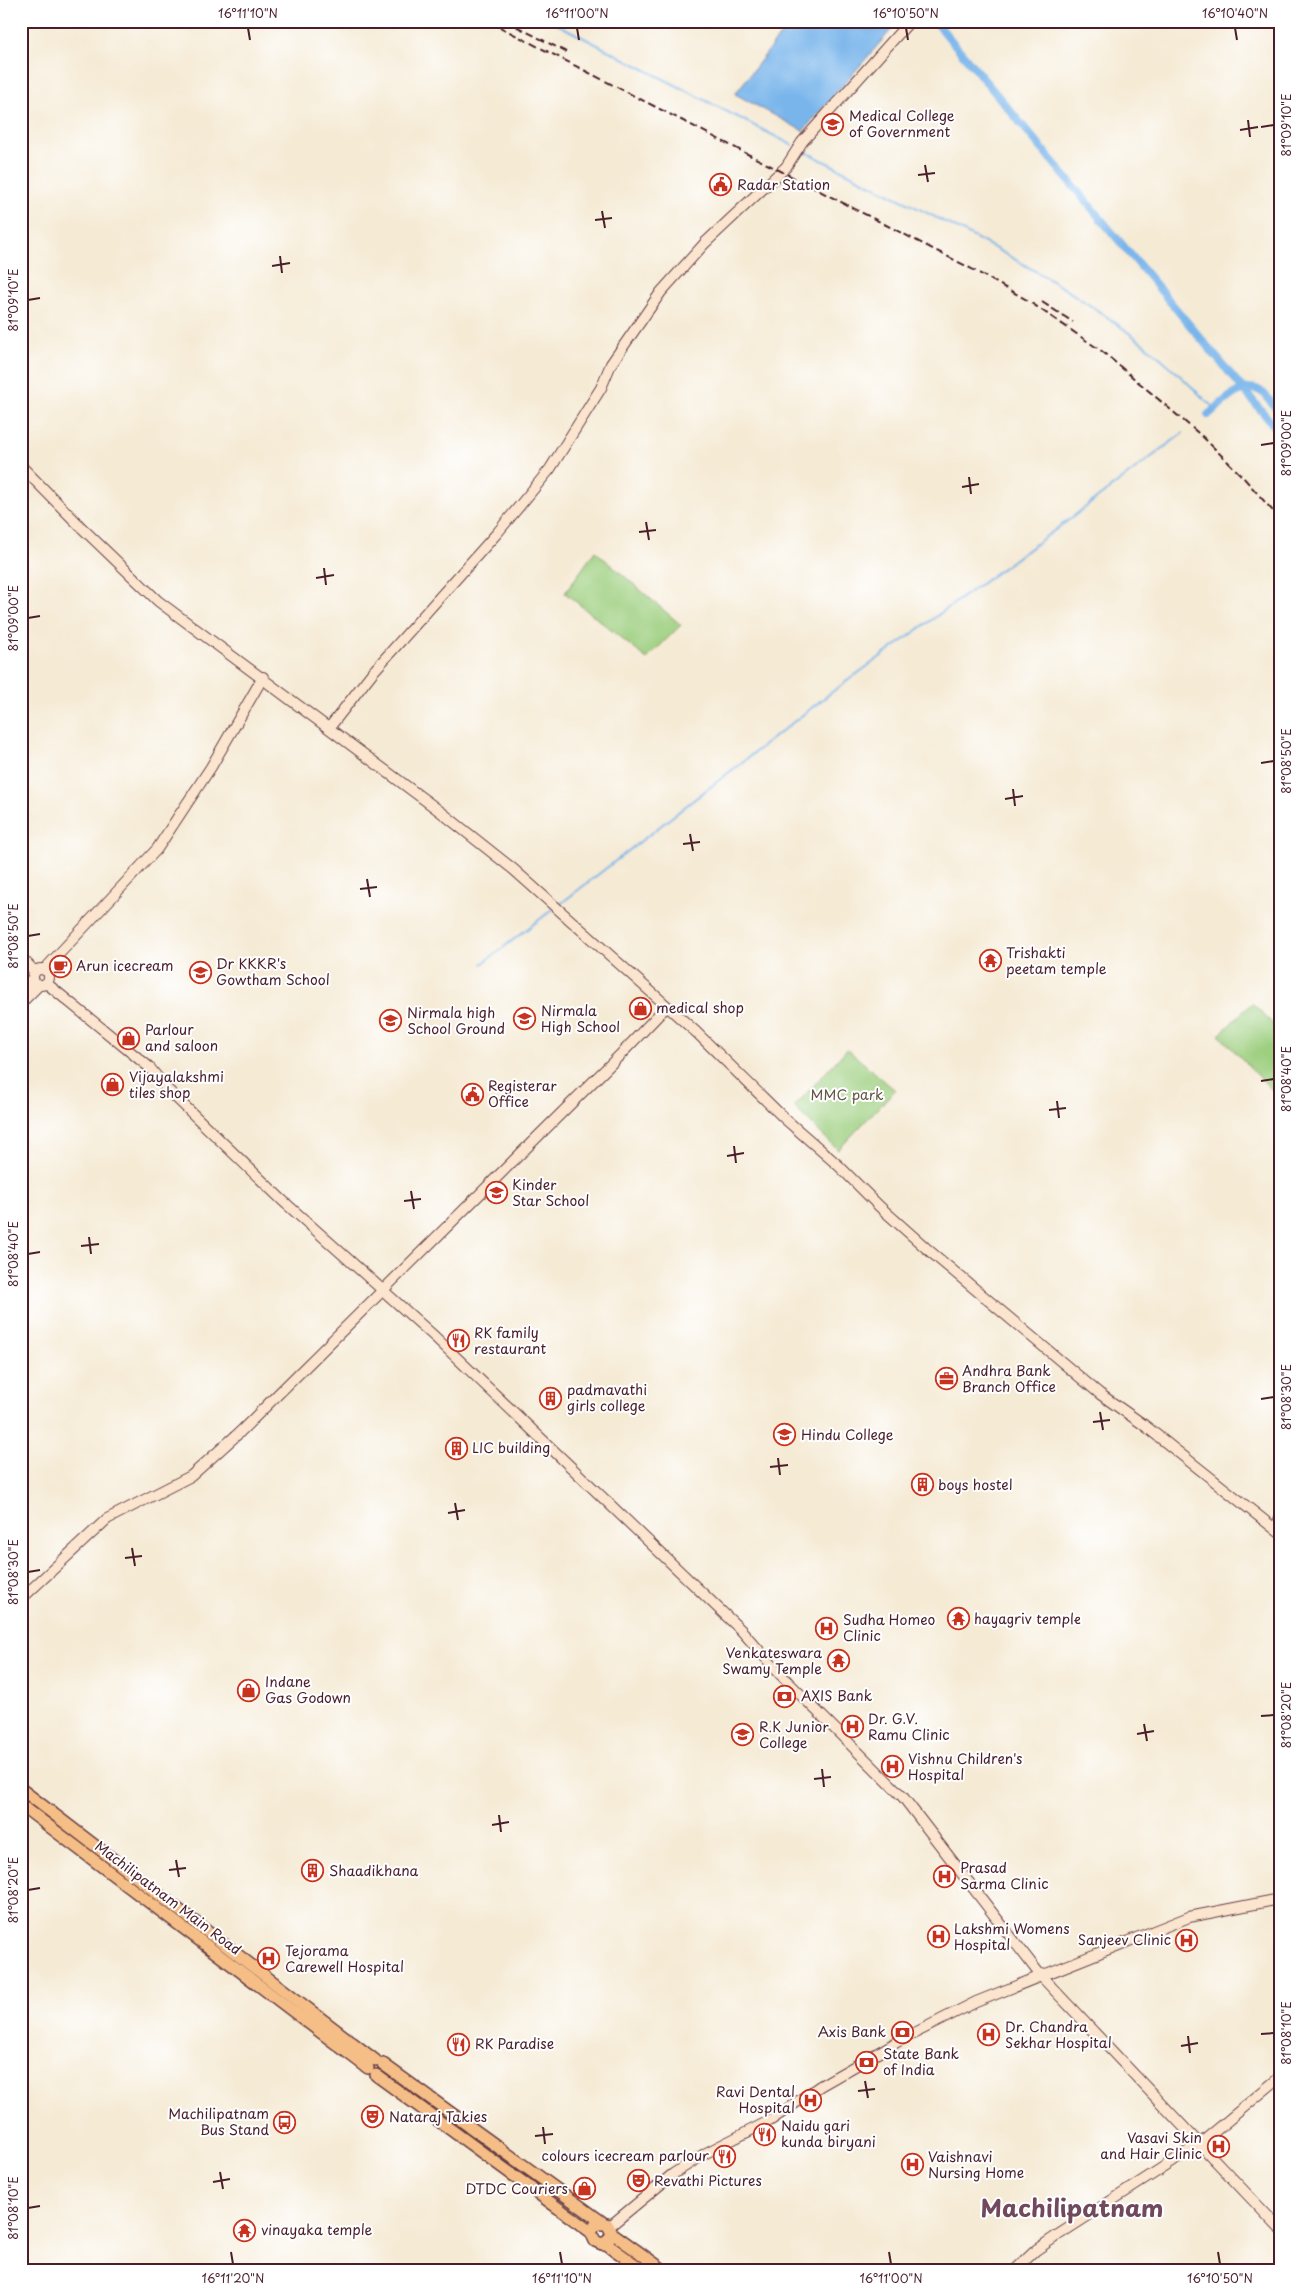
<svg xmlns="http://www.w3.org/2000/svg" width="1301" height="2292" viewBox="0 0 1301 2292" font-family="'Playpen Sans',sans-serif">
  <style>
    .green { fill: #9dcf7f; stroke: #747755 }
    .water { fill: #79b5eb; stroke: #626a8b }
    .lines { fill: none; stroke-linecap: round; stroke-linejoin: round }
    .stream { stroke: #79b5eb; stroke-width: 2 }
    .canal { stroke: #79b5eb; stroke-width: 8 }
    .secondary-casing { stroke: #643d44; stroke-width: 12 }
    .primary-casing { stroke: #643d44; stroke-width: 14 }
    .secondary { stroke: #fbe5cf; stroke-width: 10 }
    .primary { stroke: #f6be87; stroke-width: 11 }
    .rail { stroke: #4a1f2b; stroke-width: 2; stroke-dasharray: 8 4; stroke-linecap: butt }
    .ticks { fill: none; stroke: #4a1f2b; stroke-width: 2 }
    .labels { text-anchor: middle; stroke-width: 4; stroke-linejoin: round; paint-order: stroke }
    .poi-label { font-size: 14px; fill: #4a1f2b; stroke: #fff; text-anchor: start }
    .park-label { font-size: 14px; fill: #635444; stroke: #fff }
    .street-label { font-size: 14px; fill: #4a1f2b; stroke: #fff }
    .town-label { font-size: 24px; font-weight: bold; fill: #71495d; stroke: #fff }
    .neatline { fill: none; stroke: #4a1f2b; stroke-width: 2 }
    .ticks-label { font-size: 12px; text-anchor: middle; fill: #4a1f2b }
  </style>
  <rect width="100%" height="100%" fill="#fff"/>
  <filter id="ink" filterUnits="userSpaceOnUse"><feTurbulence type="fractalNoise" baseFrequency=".02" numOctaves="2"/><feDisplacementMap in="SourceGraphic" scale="10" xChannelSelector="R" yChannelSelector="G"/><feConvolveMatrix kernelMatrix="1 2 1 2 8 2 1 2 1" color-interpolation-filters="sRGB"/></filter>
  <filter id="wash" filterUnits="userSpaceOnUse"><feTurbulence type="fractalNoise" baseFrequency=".0096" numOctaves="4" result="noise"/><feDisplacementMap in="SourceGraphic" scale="20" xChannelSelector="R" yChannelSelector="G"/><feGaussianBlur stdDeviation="1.12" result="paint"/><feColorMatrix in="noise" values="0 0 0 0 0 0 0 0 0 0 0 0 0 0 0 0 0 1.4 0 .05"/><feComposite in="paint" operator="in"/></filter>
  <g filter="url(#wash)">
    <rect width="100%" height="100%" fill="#f5ead4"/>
    <!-- green -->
    <path class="green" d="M 595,551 L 681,625 L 647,659 L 565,593 Z
      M 1252,1003 L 1280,1031 L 1280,1086 L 1274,1092 L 1219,1035 Z
      M 847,1049 L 895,1090 L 838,1150 L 794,1107 Z"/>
    <!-- water -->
    <path class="water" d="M 791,21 L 899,21 L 803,131 L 735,94 Z"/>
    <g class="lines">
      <!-- stream -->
      <path class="stream" d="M 551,21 L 792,145
        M 804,151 C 921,211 1049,267 1151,350 C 1174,368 1194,390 1215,409
        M 559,905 L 832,692 L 1066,522 L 1183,433
        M 482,964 L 553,909"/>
      <!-- canal -->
      <path class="canal" d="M 935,21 L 1280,433
        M 1208,415 C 1222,404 1243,379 1262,392 C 1268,397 1274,407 1280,413"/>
    </g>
  </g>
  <g filter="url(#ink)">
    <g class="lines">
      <defs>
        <path id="secondary" d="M 21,466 L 82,528 L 158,601 L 441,812 L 513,869 L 696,1032 L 784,1118 L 839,1166 L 880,1207 L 926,1248 L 1100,1394 L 1144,1425 L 1280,1533
          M 329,728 L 372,673 L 498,532 L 550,469 L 601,388 L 611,364 L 661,292 L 705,243 L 786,167 L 802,142 L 910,21
          M 21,957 L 35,972
          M33 977a8 8 0 1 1 16 0a8 8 0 1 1-16 0Z
          M 44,970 L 157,849 L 211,767 L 263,677
          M 46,983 L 149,1067 L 166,1088 L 282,1200 L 435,1337 L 741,1630 L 780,1674 L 903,1797 L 1041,1976 L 1280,2229
          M 21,990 L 33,978
          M 21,1003 L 39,985
          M 1275,1529 L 1280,1518
          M 21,1599 L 107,1519 L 191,1476 L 240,1432 L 621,1054 L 667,1006
          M 610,2226 L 673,2174 L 706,2153 L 771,2120 L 820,2086 L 897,2042 L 976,2002 L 1189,1917 L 1280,1899
          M 1014,2271 L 1036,2250 L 1058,2235 L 1201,2143 L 1280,2077"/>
        <path id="primary" d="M 21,1789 L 375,2060
          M 21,1805 L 368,2068
          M 383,2064 L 602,2222
          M 376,2075 L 591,2232
          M 612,2233 L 608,2241 L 602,2244 L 595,2241 L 591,2232 L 596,2224 L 607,2224 L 612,2233 L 665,2271
          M 605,2243 L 644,2271"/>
      </defs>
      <!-- secondary casing -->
      <use href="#secondary" class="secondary-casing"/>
      <!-- primary casing -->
      <use href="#primary" class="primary-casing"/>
      <!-- secondary -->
      <use href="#secondary" class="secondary"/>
      <!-- primary -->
      <use href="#primary" class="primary"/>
      <!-- rail -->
      <path class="rail" d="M 488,21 L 970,268 L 1027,300 L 1103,352 L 1204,438 L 1242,476 L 1280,519
        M 506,21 L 566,52
        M 1042,302 L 1073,322"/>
    </g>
  </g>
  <!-- ticks -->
  <path class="ticks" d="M 248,28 L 250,40M 577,28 L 579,40M 906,28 L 908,40M 1235,28 L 1237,40M 1248,120 L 1250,137M 1261,127 L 1274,125M 1240,130 L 1258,127M 925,165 L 928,182M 918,175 L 935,173M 602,211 L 605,228M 595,220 L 612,218M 280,256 L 282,273M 272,266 L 290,263M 28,300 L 40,298M 1261,445 L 1274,443M 969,477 L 971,494M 962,487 L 979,484M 646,522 L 649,540M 639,532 L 656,530M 324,568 L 326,585M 316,578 L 334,575M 28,618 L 40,616M 1261,763 L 1274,761M 1013,789 L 1015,806M 1005,799 L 1023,796M 690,834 L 693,851M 683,844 L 700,842M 367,879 L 370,897M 360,889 L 377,887M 28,936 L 40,934M 1261,1081 L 1274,1079M 1057,1101 L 1059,1118M 1049,1110 L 1066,1108M 734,1146 L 736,1163M 727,1156 L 744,1153M 411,1191 L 414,1209M 404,1201 L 421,1199M 89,1237 L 91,1254M 81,1246 L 99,1244M 28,1254 L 40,1252M 1261,1399 L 1274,1397M 1100,1412 L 1103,1430M 1093,1422 L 1110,1420M 778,1458 L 780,1475M 770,1467 L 788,1465M 455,1503 L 458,1520M 448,1513 L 465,1510M 132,1548 L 135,1566M 125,1558 L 142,1556M 28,1572 L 40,1570M 1261,1716 L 1274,1715M 1144,1724 L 1147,1741M 1137,1734 L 1154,1731M 822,1769 L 824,1787M 814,1779 L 831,1777M 499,1815 L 501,1832M 492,1825 L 509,1822M 176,1860 L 179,1877M 169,1870 L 186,1868M 28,1890 L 40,1888M 1261,2034 L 1274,2033M 1188,2036 L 1190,2053M 1181,2046 L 1198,2043M 865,2081 L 868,2098M 858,2091 L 875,2089M 543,2127 L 545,2144M 535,2136 L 553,2134M 220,2172 L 223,2189M 213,2182 L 230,2179M 28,2208 L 40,2206M 231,2252 L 233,2264M 560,2252 L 562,2264M 889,2252 L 891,2264M 1218,2252 L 1220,2264"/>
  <!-- icons -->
  <defs>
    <symbol id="university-ring" viewBox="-11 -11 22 22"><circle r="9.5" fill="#fff" stroke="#c8321e" stroke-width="1.5"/><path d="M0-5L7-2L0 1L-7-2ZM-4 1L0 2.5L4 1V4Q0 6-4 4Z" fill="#c8321e"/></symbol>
    <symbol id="civic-ring" viewBox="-11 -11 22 22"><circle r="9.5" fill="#fff" stroke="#c8321e" stroke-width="1.5"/><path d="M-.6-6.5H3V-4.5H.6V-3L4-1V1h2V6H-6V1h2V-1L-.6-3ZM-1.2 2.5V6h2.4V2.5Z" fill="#c8321e"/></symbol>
    <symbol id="temple-ring" viewBox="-11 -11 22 22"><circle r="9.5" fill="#fff" stroke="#c8321e" stroke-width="1.5"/><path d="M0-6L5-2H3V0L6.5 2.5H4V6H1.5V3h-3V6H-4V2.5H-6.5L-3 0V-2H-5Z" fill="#c8321e"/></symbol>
    <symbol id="cafe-ring" viewBox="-11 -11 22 22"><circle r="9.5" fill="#fff" stroke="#c8321e" stroke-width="1.5"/><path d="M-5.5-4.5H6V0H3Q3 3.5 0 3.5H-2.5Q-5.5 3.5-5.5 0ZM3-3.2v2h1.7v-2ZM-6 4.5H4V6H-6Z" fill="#c8321e"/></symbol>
    <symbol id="school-ring" viewBox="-11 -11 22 22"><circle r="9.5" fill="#fff" stroke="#c8321e" stroke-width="1.5"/><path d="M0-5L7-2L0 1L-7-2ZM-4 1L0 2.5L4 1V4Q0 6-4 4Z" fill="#c8321e"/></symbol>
    <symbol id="shop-ring" viewBox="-11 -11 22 22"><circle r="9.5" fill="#fff" stroke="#c8321e" stroke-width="1.5"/><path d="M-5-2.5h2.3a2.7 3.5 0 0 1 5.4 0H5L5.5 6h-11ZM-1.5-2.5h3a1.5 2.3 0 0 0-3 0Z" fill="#c8321e"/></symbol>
    <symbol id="restaurant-ring" viewBox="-11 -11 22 22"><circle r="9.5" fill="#fff" stroke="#c8321e" stroke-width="1.5"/><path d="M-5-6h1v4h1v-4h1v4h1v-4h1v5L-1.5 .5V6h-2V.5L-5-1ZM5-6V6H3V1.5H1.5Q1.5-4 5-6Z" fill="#c8321e"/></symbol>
    <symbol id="office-ring" viewBox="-11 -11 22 22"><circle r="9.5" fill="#fff" stroke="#c8321e" stroke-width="1.5"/><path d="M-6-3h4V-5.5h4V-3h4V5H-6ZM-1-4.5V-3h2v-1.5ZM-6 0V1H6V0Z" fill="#c8321e"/></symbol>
    <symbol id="building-ring" viewBox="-11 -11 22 22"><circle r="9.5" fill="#fff" stroke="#c8321e" stroke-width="1.5"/><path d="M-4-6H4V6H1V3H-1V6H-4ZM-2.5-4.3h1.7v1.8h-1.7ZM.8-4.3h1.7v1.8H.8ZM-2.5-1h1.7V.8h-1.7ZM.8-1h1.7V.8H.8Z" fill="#c8321e"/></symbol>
    <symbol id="hospital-ring" viewBox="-11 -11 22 22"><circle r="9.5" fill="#fff" stroke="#c8321e" stroke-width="1.5"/><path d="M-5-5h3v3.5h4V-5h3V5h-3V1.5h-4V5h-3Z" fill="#c8321e"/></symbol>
    <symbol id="bank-ring" viewBox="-11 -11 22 22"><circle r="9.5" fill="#fff" stroke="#c8321e" stroke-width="1.5"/><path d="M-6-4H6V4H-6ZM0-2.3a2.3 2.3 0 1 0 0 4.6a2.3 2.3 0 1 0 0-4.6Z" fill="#c8321e"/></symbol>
    <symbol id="theatre-ring" viewBox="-11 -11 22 22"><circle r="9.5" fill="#fff" stroke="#c8321e" stroke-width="1.5"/><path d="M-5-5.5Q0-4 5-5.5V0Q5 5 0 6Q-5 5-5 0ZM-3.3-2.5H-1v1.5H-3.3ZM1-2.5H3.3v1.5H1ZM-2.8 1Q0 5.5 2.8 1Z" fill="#c8321e"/></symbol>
    <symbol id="bus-ring" viewBox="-11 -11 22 22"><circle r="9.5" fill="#fff" stroke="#c8321e" stroke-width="1.5"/><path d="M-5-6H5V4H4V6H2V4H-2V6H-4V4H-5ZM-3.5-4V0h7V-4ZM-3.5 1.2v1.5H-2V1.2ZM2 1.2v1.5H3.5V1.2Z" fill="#c8321e"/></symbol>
  </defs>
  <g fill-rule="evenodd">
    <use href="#university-ring" x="820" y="112" width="25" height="25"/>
    <use href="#civic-ring" x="708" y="172" width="25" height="25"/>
    <use href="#temple-ring" x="978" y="948" width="25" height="25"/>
    <use href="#cafe-ring" x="48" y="954" width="25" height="25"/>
    <use href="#school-ring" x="188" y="960" width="25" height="25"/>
    <use href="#shop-ring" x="628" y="996" width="25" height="25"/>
    <use href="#school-ring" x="512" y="1006" width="25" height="25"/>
    <use href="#school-ring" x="378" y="1008" width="25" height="25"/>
    <use href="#shop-ring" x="116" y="1026" width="25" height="25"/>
    <use href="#shop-ring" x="100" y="1072" width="25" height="25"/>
    <use href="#civic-ring" x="460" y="1082" width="25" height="25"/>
    <use href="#school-ring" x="484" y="1180" width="25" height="25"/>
    <use href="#restaurant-ring" x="446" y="1328" width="25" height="25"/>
    <use href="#office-ring" x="934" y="1366" width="25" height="25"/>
    <use href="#building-ring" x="538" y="1386" width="25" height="25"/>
    <use href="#university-ring" x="772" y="1422" width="25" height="25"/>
    <use href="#building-ring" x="444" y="1436" width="25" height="25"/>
    <use href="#building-ring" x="910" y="1472" width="25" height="25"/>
    <use href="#temple-ring" x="946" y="1606" width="25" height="25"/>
    <use href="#hospital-ring" x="814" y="1616" width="25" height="25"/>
    <use href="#temple-ring" x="826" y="1648" width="25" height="25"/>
    <use href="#shop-ring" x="236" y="1678" width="25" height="25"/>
    <use href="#bank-ring" x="772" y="1684" width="25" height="25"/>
    <use href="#hospital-ring" x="840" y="1714" width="25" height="25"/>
    <use href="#university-ring" x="730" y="1722" width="25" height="25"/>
    <use href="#hospital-ring" x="880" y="1754" width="25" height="25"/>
    <use href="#building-ring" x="300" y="1858" width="25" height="25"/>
    <use href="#hospital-ring" x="932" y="1864" width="25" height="25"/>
    <use href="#hospital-ring" x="926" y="1924" width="25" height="25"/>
    <use href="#hospital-ring" x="1174" y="1928" width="25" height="25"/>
    <use href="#hospital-ring" x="256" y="1946" width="25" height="25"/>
    <use href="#bank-ring" x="890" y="2020" width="25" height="25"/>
    <use href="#hospital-ring" x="976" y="2022" width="25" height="25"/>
    <use href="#restaurant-ring" x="446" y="2032" width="25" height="25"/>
    <use href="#bank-ring" x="854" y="2050" width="25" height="25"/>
    <use href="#hospital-ring" x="798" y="2088" width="25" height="25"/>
    <use href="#theatre-ring" x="360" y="2104" width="25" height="25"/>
    <use href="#bus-ring" x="272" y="2110" width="25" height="25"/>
    <use href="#restaurant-ring" x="752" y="2122" width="25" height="25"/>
    <use href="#hospital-ring" x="1206" y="2134" width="25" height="25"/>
    <use href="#restaurant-ring" x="712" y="2144" width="25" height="25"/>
    <use href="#hospital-ring" x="900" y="2152" width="25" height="25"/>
    <use href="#theatre-ring" x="626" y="2168" width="25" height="25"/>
    <use href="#shop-ring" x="572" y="2176" width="25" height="25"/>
    <use href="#temple-ring" x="232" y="2218" width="25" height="25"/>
  </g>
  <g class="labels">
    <!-- poi labels -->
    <g class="poi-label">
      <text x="849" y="121">Medical College<tspan x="849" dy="16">of Government</tspan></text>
      <text x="737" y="190">Radar Station</text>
      <text x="1006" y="958">Trishakti<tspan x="1006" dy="16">peetam temple</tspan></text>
      <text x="216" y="969">Dr KKKR's<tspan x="216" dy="16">Gowtham School</tspan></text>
      <text x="76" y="971">Arun icecream</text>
      <text x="656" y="1013">medical shop</text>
      <text x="541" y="1016">Nirmala<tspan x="541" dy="16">High School</tspan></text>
      <text x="407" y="1018">Nirmala high<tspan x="407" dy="16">School Ground</tspan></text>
      <text x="145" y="1035">Parlour<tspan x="145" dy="16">and saloon</tspan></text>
      <text x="129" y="1082">Vijayalakshmi<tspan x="129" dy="16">tiles shop</tspan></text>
      <text x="488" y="1091">Registerar<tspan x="488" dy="16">Office</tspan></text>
      <text x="512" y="1190">Kinder<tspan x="512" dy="16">Star School</tspan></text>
      <text x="474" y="1338">RK family<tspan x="474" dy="16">restaurant</tspan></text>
      <text x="962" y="1376">Andhra Bank<tspan x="962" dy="16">Branch Office</tspan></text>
      <text x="567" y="1395">padmavathi<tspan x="567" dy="16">girls college</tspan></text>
      <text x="801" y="1440">Hindu College</text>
      <text x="472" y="1453">LIC building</text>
      <text x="938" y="1490">boys hostel</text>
      <text x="974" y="1624">hayagriv temple</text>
      <text x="843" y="1625">Sudha Homeo<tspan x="843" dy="16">Clinic</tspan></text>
      <text x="822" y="1658" text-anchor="end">Venkateswara<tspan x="822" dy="16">Swamy Temple</tspan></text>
      <text x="265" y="1687">Indane<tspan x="265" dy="16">Gas Godown</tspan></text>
      <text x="801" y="1701">AXIS Bank</text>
      <text x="868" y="1724">Dr. G.V.<tspan x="868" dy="16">Ramu Clinic</tspan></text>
      <text x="759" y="1732">R.K Junior<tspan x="759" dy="16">College</tspan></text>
      <text x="908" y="1764">Vishnu Children's<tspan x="908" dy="16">Hospital</tspan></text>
      <text x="960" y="1873">Prasad<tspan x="960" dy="16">Sarma Clinic</tspan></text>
      <text x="329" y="1876">Shaadikhana</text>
      <text x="954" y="1934">Lakshmi Womens<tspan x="954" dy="16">Hospital</tspan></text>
      <text x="1171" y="1945" text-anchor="end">Sanjeev Clinic</text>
      <text x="285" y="1956">Tejorama<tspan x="285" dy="16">Carewell Hospital</tspan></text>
      <text x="1005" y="2032">Dr. Chandra<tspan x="1005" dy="16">Sekhar Hospital</tspan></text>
      <text x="886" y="2037" text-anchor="end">Axis Bank</text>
      <text x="475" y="2049">RK Paradise</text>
      <text x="883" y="2059">State Bank<tspan x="883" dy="16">of India</tspan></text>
      <text x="795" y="2097" text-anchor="end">Ravi Dental<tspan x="795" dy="16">Hospital</tspan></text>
      <text x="269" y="2119" text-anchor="end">Machilipatnam<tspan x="269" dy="16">Bus Stand</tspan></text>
      <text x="389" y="2122">Nataraj Takies</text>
      <text x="781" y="2131">Naidu gari<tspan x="781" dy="16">kunda biryani</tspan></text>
      <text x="1202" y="2143" text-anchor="end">Vasavi Skin<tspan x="1202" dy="16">and Hair Clinic</tspan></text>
      <text x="709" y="2161" text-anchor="end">colours icecream parlour</text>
      <text x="928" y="2162">Vaishnavi<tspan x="928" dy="16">Nursing Home</tspan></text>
      <text x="654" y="2186">Revathi Pictures</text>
      <text x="568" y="2194" text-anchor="end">DTDC Couriers</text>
      <text x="261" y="2235">vinayaka temple</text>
    </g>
    <!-- park labels -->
    <g class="park-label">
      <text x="847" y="1100">MMC park</text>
    </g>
    <!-- street labels -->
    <g class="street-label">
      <text transform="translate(168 1898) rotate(37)" y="5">Machilipatnam Main Road</text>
    </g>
    <!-- town labels -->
    <g class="town-label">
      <text x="1072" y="2217">Machilipatnam</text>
    </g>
  </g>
  <!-- margin -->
  <rect width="1301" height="2292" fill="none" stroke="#fff" stroke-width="55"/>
  <rect x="28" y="28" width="1246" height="2236" class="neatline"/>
  <g class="ticks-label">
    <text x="248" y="18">16°11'10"N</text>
    <text x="577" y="18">16°11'00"N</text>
    <text x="906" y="18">16°10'50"N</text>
    <text x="1235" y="18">16°10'40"N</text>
    <text transform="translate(1287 125) rotate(-90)" y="4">81°09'10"E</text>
    <text transform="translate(14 300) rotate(-90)" y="4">81°09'10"E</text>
    <text transform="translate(1287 443) rotate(-90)" y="4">81°09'00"E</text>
    <text transform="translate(14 618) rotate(-90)" y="4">81°09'00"E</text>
    <text transform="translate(1287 761) rotate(-90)" y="4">81°08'50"E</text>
    <text transform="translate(14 936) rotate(-90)" y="4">81°08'50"E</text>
    <text transform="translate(1287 1079) rotate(-90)" y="4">81°08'40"E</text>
    <text transform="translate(14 1254) rotate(-90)" y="4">81°08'40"E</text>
    <text transform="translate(1287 1397) rotate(-90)" y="4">81°08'30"E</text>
    <text transform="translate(14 1572) rotate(-90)" y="4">81°08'30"E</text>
    <text transform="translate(1287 1715) rotate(-90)" y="4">81°08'20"E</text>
    <text transform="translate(14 1890) rotate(-90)" y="4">81°08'20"E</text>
    <text transform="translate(1287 2033) rotate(-90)" y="4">81°08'10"E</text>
    <text transform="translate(14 2208) rotate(-90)" y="4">81°08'10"E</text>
    <text x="233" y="2283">16°11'20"N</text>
    <text x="562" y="2283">16°11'10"N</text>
    <text x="891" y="2283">16°11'00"N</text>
    <text x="1220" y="2283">16°10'50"N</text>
  </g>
</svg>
